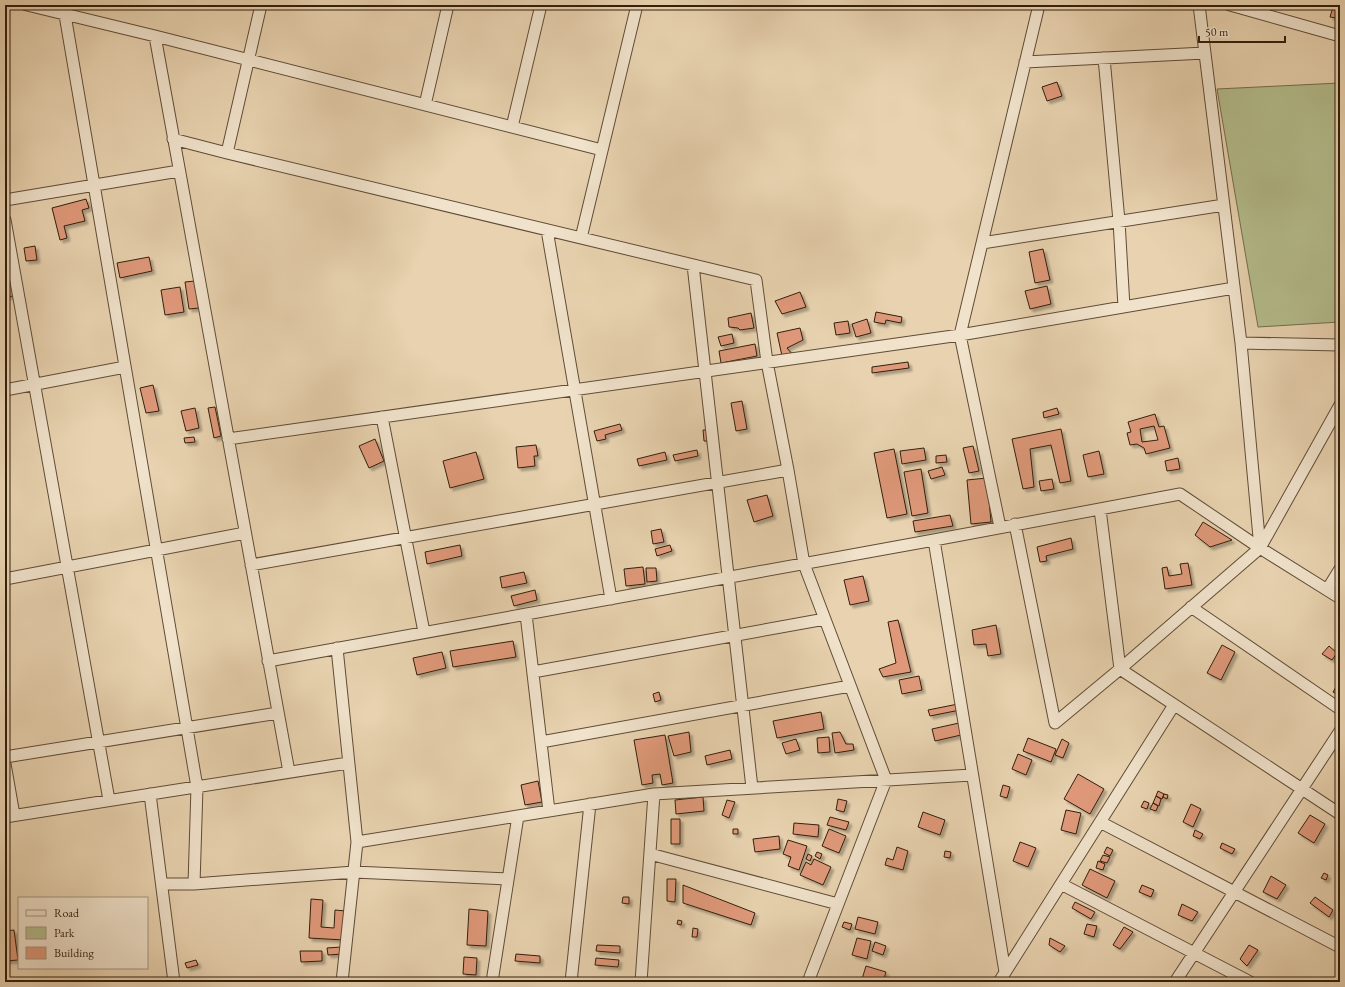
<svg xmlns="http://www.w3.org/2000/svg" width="1345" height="987" viewBox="0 0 1345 987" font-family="'EB Garamond',serif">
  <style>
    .green { fill: #b4bc8c; stroke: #736e4c }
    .building { fill: #df997a; stroke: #321f0d; fill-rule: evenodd; filter: url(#shadow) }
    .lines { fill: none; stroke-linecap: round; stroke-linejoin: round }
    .minor-casing { stroke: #604c36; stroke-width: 13 }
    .minor { stroke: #f0e2cb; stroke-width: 11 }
  </style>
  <defs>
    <filter id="shadow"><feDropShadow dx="3" dy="3" stdDeviation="1" flood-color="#0004"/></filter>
  </defs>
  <rect width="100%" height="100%" fill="#e8d2af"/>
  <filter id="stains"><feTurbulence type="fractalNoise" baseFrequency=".005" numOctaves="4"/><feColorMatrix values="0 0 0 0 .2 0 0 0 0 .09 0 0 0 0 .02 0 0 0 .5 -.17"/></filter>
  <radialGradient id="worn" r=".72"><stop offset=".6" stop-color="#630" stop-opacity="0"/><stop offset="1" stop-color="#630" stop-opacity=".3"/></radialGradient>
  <!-- green -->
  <path class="green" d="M 1340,83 L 1340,322 L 1258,327 L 1217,89 Z"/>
  <!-- building -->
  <path class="building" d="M 1333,7 L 1339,8 L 1336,18 L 1330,17 Z
    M 1057,82 L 1062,96 L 1047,101 L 1042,87 Z
    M 86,199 L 89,208 L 82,210 L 85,221 L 64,226 L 67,238 L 60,240 L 52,208 Z
    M 35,246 L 37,260 L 26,261 L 24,248 Z
    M 1043,249 L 1050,280 L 1035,283 L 1029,252 Z
    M 149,257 L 152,271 L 120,278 L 117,263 Z
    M 8,259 L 14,296 L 5,297 L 5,260 Z
    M 195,281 L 199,308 L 189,309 L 185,282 Z
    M 1047,286 L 1051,304 L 1030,309 L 1025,291 Z
    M 180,287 L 184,312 L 165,315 L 161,290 Z
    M 800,292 L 806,307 L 782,314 L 775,301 Z
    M 876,312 L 902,317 L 901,323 L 886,320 L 885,324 L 874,322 Z
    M 751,313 L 754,328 L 740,330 L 738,328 L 729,327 L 728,318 Z
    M 867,319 L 871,333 L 856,337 L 852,324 Z
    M 848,321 L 850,333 L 836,335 L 834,323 Z
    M 800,328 L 803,340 L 787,348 L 792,354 L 782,356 L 777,333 Z
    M 732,334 L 734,343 L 721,346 L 718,337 Z
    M 755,344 L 757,356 L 721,363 L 719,351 Z
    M 908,362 L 909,368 L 872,373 L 872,367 Z
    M 153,385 L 159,411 L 146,413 L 140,388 Z
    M 742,401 L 747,429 L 736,431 L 731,403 Z
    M 215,407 L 221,436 L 214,438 L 208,408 Z
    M 195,408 L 199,428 L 186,431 L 181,411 Z
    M 1057,408 L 1059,414 L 1044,418 L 1043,412 Z
    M 1155,414 L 1159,427 L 1164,426 L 1170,448 L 1146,454 L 1144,448 L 1137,444 L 1130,445 L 1127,433 L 1131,432 L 1128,422 ZM 1154,426 L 1158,440 L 1142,442 L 1140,429 Z
    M 620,424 L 622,430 L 605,435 L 606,439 L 597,441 L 594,431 Z
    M 1061,429 L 1071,481 L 1060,483 L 1051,445 L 1030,449 L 1034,487 L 1023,489 L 1012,439 Z
    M 703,430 L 707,430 L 709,441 L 704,441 Z
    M 194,437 L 195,442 L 185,443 L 184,438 Z
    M 375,439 L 384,461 L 369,468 L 359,446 Z
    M 536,445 L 538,456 L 534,456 L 535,466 L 518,468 L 516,447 Z
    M 973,446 L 979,471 L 969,473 L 963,448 Z
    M 924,448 L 926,460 L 902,464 L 900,451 Z
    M 894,449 L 907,514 L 887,518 L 874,453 Z
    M 697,450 L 698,456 L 675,461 L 673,455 Z
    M 1099,451 L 1104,474 L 1088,477 L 1083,455 Z
    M 476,452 L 484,479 L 450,488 L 443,461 Z
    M 665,452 L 667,460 L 639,466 L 637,459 Z
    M 946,455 L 947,462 L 936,463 L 936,456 Z
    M 1178,458 L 1180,469 L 1167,471 L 1165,461 Z
    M 942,467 L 945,475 L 931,479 L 928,471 Z
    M 921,469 L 928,513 L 912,516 L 904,472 Z
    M 987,478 L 991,522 L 971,524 L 967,480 Z
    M 1052,479 L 1054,489 L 1041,491 L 1039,481 Z
    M 767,495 L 773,516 L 754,522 L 747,500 Z
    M 950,515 L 953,526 L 915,532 L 913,521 Z
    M 1203,522 L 1232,540 L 1210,547 L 1195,535 Z
    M 661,529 L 664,542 L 653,544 L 651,531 Z
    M 1071,538 L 1073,549 L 1046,556 L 1047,561 L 1040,562 L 1037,547 Z
    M 460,545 L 462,556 L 427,564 L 425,552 Z
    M 670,545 L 672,551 L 657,556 L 655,549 Z
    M 1188,563 L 1192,585 L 1165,589 L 1162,568 L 1167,567 L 1169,576 L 1182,574 L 1180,564 Z
    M 643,567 L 645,584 L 626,586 L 624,569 Z
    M 646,568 L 656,568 L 657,581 L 647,582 Z
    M 524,572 L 527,583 L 502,588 L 500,577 Z
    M 863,576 L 869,601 L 850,605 L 844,580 Z
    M 535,590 L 537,600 L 514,606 L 511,596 Z
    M 898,620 L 911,672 L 883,677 L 879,669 L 896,663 L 888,622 Z
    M 996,625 L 1001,654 L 988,656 L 986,644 L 974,645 L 972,630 Z
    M 513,641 L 516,657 L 453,667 L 450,651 Z
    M 1222,645 L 1235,652 L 1221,680 L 1207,673 Z
    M 1329,646 L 1337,653 L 1332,660 L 1322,654 Z
    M 442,652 L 446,668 L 417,675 L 413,658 Z
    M 919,676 L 922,690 L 902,694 L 899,680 Z
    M 1336,687 L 1340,690 L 1339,696 L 1333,692 Z
    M 659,692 L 661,700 L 655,702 L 653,694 Z
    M 958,704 L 960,710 L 930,716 L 928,710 Z
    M 821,712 L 824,729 L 777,738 L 773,721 Z
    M 959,723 L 961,735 L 935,741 L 932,729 Z
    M 689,732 L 691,752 L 674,756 L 668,736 Z
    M 840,732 L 846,744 L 853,744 L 854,750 L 835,753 L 832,733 Z
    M 665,735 L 673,783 L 662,785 L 660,774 L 652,775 L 653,783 L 642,785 L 634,740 Z
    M 829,737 L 830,752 L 818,753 L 817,738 Z
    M 1028,738 L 1056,749 L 1051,762 L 1023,751 Z
    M 796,739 L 800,750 L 786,754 L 782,743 Z
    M 1062,739 L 1069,743 L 1063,758 L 1055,755 Z
    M 730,750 L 732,759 L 707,765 L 705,756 Z
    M 1018,754 L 1032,760 L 1026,775 L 1012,769 Z
    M 1078,774 L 1104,789 L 1090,814 L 1064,799 Z
    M 538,781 L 542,802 L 525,805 L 521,785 Z
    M 1003,785 L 1010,787 L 1007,798 L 1000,796 Z
    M 1158,791 L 1164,794 L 1162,799 L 1156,796 Z
    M 1164,794 L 1168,795 L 1167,799 L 1163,797 Z
    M 1156,796 L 1161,799 L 1159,806 L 1153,803 Z
    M 703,797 L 704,811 L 676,814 L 675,800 Z
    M 838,799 L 847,801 L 844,812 L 836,810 Z
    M 727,800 L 735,802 L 729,818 L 722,815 Z
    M 1144,801 L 1149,803 L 1147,809 L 1141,807 Z
    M 1153,803 L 1158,806 L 1156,811 L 1150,809 Z
    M 1191,804 L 1201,809 L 1193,827 L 1183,822 Z
    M 1066,810 L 1081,813 L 1076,834 L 1061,830 Z
    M 923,812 L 945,820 L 940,835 L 918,827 Z
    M 1310,815 L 1325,824 L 1314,843 L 1298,833 Z
    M 830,817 L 849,822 L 846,830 L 827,825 Z
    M 671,819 L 680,819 L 680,844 L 671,844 Z
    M 794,823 L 819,825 L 818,837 L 793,834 Z
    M 733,829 L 738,829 L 738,834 L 733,834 Z
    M 829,829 L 846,836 L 839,853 L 822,846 Z
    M 1195,830 L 1203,834 L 1200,839 L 1193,836 Z
    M 779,836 L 780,849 L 755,852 L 753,839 Z
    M 788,840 L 807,846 L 799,870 L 788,866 L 791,857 L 783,854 Z
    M 1020,842 L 1036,848 L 1028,867 L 1013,861 Z
    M 1222,843 L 1235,849 L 1232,854 L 1220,848 Z
    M 897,847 L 908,851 L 903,870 L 885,865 L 887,858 L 893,860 Z
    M 1107,847 L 1113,850 L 1110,856 L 1104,853 Z
    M 945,851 L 951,852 L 950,858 L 944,857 Z
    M 817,852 L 822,854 L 820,859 L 815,856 Z
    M 808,854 L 812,856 L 810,861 L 806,859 Z
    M 1103,855 L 1110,857 L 1107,863 L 1100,861 Z
    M 814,859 L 831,867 L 823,885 L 800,875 L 806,862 L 811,865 Z
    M 1098,861 L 1105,864 L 1103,870 L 1096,868 Z
    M 1090,869 L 1115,881 L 1107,898 L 1082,885 Z
    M 1324,873 L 1328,875 L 1326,880 L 1321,878 Z
    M 1271,876 L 1286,885 L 1277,899 L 1263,892 Z
    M 667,879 L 676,879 L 675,902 L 667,901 Z
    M 683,885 L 755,913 L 751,925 L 683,903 Z
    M 1142,885 L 1154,890 L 1151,897 L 1139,892 Z
    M 623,897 L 629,897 L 629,904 L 622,903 Z
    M 1315,897 L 1333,910 L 1329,917 L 1310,903 Z
    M 311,899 L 323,900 L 321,927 L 334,928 L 335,910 L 346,911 L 344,940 L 309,938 Z
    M 1075,902 L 1095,912 L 1091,919 L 1072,908 Z
    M 1182,904 L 1198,912 L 1192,921 L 1178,915 Z
    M 469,909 L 488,911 L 486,946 L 467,945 Z
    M 858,917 L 878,922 L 875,934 L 855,929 Z
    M 678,920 L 682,921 L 681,925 L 677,924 Z
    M 844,922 L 852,924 L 850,930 L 842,927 Z
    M 1087,924 L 1097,926 L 1094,937 L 1084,934 Z
    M 1124,927 L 1133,932 L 1120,949 L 1113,945 Z
    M 693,928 L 698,929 L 697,937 L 692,937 Z
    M 14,930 L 18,960 L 5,961 L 5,931 Z
    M 857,938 L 871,941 L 867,959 L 852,955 Z
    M 1050,938 L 1065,946 L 1060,952 L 1049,945 Z
    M 875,942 L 886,946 L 883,955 L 872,951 Z
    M 597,945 L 620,946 L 620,953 L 596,951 Z
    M 1249,945 L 1258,950 L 1247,966 L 1240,959 Z
    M 341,947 L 342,954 L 328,955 L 327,948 Z
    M 300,951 L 322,951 L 322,961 L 301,962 Z
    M 516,954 L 540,956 L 540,963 L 515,961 Z
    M 464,957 L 477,958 L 476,975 L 463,974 Z
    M 596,958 L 619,960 L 618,967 L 595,965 Z
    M 196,960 L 198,965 L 187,968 L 185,963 Z
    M 866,966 L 886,972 L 883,982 L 871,982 L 862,979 Z
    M 385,979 L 393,979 L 393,982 L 385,982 Z
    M 403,980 L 436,982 L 403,982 Z"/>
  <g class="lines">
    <defs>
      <path id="minor" d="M 27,5 L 155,36 L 602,150
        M 1199,5 L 1241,343 L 1260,548
        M 1230,5 L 1340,36
        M 65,15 L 197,787 L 194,884
        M 155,36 L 289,772
        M 1104,58 L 1119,221 L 1124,307
        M 1025,62 L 1205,53
        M 425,105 L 448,5
        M 512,127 L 541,5
        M 173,139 L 227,153 L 756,280 L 767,362 L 788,470 L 804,564 L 886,780 L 808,982
        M 227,153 L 261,5
        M 5,200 L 179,171
        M 5,220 L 109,800
        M 547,230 L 611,599
        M 581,238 L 637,5
        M 982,243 L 1224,205
        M 693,265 L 752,788
        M 1241,343 L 1340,345
        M 5,390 L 125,367
        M 382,417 L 424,632
        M 228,439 L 960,335 L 1234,288
        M 1100,509 L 1120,669 L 1340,814
        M 1015,524 L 1055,723 L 1120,669 L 1260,548 L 1340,405
        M 1000,527 L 960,335 L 1039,5
        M 934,540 L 1005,972
        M 251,565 L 788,470
        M 5,579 L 245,533
        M 1327,590 L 1340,569
        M 1191,607 L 1340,709
        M 526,614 L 549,811
        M 337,648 L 357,842 L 342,982
        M 268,661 L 934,540 L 1180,494 L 1260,548 L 1340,598
        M 533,672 L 825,619
        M 541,742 L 850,686
        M 5,757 L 278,713
        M 5,764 L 14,815
        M 150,794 L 174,982
        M 5,817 L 348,763
        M 1100,822 L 1340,947
        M 357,842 L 654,794 L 972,775
        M 650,854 L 838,904
        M 162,884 L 194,884 L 354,872 L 508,879
        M 1061,884 L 1250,982
        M 492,982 L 518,816
        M 571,982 L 590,804
        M 641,982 L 654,794
        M 999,982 L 1174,705
        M 1175,982 L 1340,731"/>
    </defs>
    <!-- minor casing -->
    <use href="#minor" class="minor-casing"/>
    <!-- minor -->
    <use href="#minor" class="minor"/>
  </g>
  <!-- margin -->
  <rect width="1345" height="987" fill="none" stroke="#e8d2af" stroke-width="20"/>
  <rect x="6" y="6" width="1333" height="975" fill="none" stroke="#321f0d" stroke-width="2"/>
  <rect x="10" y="10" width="1325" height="967" fill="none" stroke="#321f0d"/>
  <!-- legend -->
  <rect x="18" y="897" width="130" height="72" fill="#f0e2cb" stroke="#a4947f"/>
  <rect x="26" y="910" width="20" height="6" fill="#f0e2cb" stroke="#a4947f"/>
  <text x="54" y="917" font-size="12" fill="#321f0d">Road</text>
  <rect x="26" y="927" width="20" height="12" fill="#b4bc8c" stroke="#a4947f"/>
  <text x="54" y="937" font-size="12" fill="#321f0d">Park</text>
  <rect x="26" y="947" width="20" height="12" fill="#df997a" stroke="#a4947f"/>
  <text x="54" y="957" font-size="12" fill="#321f0d">Building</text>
  <!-- scale -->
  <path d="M1199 36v6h86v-6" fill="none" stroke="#321f0d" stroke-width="2"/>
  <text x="1205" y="36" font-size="12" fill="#321f0d" stroke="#f0e2cb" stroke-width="3" paint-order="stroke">50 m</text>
  <rect width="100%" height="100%" filter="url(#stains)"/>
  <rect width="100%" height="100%" fill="url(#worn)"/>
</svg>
